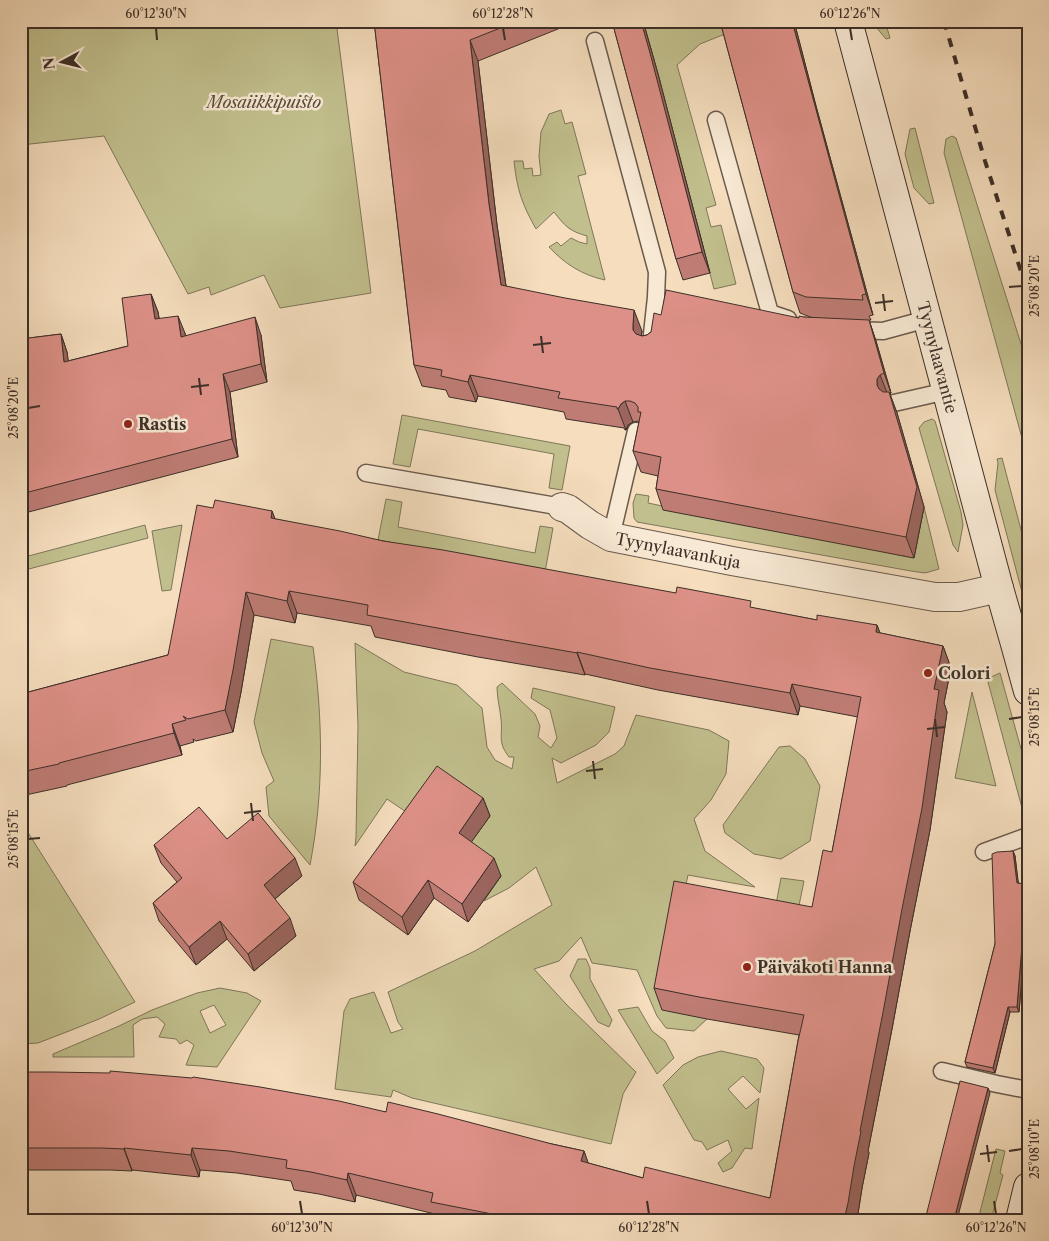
<svg xmlns="http://www.w3.org/2000/svg" width="1049" height="1241" viewBox="0 0 1049 1241" font-family="'Libre Caslon Text',serif">
  <style>
    .green { fill: #c1bf8d; stroke: #7e775a; fill-rule: evenodd }
    .lines { fill: none; stroke-linecap: round; stroke-linejoin: round }
    .lane-casing { stroke: #6a5a4d; stroke-width: 19 }
    .street-casing { stroke: #6a5a4d; stroke-width: 30 }
    .secondary-casing { stroke: #3c2f28; stroke-width: 30 }
    .lane { stroke: #f8e9d4; stroke-width: 16 }
    .street { stroke: #f8e9d4; stroke-width: 28 }
    .secondary { stroke: #f8e9d4; stroke-width: 28 }
    .rail { stroke: #3c2f28; stroke-width: 4; stroke-dasharray: 9 9; stroke-linecap: butt }
    .wall { fill: #be7c74; stroke: #3c2f28 }
    .shaded-wall { fill: #9b655e; stroke: #3c2f28 }
    .building { fill: #dd9087; stroke: #3c2f28 }
    .ticks { fill: none; stroke: #3c2f28; stroke-width: 2 }
    .poi-dot { fill: #8f2418; stroke: #f8e9d4; stroke-width: 2 }
    .labels { text-anchor: middle; stroke-width: 5; stroke-linejoin: round; paint-order: stroke }
    .park-label { font-size: 16px; font-style: italic; fill: #574c3c; stroke: #f8e9d4 }
    .street-label { font-size: 16px; fill: #3c2f28; stroke: #f8e9d4 }
    .poi-label { font-size: 16px; font-weight: bold; fill: #3c2f28; stroke: #f8e9d4; text-anchor: start }
    .neatline { fill: none; stroke: #3c2f28; stroke-width: 2 }
    .ticks-label { font-size: 12px; text-anchor: middle; fill: #3c2f28 }
  </style>
  <rect width="100%" height="100%" fill="#f5ddbd"/>
  <filter id="stains"><feTurbulence type="fractalNoise" baseFrequency=".004" numOctaves="4"/><feColorMatrix values="0 0 0 0 .2 0 0 0 0 .09 0 0 0 0 .02 0 0 0 .5 -.17"/></filter>
  <radialGradient id="worn" r=".72"><stop offset=".6" stop-color="#630" stop-opacity="0"/><stop offset="1" stop-color="#630" stop-opacity=".3"/></radialGradient>
  <!-- green -->
  <path class="green" d="M 21,21 L 336,21 L 371,293 L 280,308 L 264,275 L 211,295 L 209,287 L 188,294 L 104,136 L 21,145 Z
    M 668,21 L 721,21 L 725,34 L 700,44 L 677,65 L 716,205 L 706,208 L 711,227 L 721,225 L 736,284 L 714,289 L 658,74 L 645,28 Z
    M 871,21 L 885,21 L 890,38 L 886,39 Z
    M 561,110 L 565,124 L 572,122 L 586,174 L 578,176 L 605,280 C 582,275 565,264 549,247 L 557,242 L 561,246 L 571,238 L 579,242 L 587,244 L 587,236 C 569,231 565,226 554,212 L 536,229 C 522,204 517,190 514,161 L 523,161 L 524,169 L 532,168 L 533,176 L 541,175 L 539,156 L 541,132 L 549,114 Z
    M 915,128 L 934,203 L 929,204 L 914,188 L 905,154 L 910,129 Z
    M 952,136 L 956,138 L 1028,366 L 1028,460 L 944,153 L 946,139 Z
    M 402,415 L 570,446 L 562,490 L 549,488 L 554,454 L 418,429 L 410,467 L 393,464 Z
    M 932,419 L 935,421 L 961,512 L 963,525 L 958,552 L 953,545 L 919,428 L 924,422 Z
    M 1002,458 L 1028,556 L 1028,615 L 995,490 L 998,463 L 997,459 Z
    M 636,494 L 649,496 L 648,503 L 913,558 L 924,507 L 939,569 L 925,573 L 911,571 L 637,522 L 634,518 L 633,503 Z
    M 386,499 L 402,502 L 398,527 L 535,553 L 540,526 L 553,528 L 545,572 L 378,540 Z
    M 145,525 L 148,538 L 21,571 L 21,558 Z
    M 182,525 L 171,590 L 162,591 L 152,531 Z
    M 271,639 L 313,647 C 323,720 324,793 310,865 L 269,816 L 266,787 L 274,781 L 262,753 L 254,722 Z
    M 355,643 L 404,672 L 457,685 L 482,708 L 487,747 L 495,760 L 512,769 L 514,757 L 509,757 C 497,741 503,737 501,719 C 500,708 497,698 497,687 L 502,683 L 535,714 L 540,726 L 538,737 L 551,748 L 557,738 L 550,710 L 531,698 L 533,688 L 615,707 L 609,732 L 596,745 L 561,763 L 552,758 L 557,783 L 615,754 L 624,746 L 636,715 L 709,730 L 729,741 L 726,774 L 711,800 L 694,819 L 705,851 L 755,887 L 688,875 L 682,903 L 707,1019 L 694,1031 L 666,1028 L 657,1016 L 637,970 L 592,963 L 581,937 L 559,961 L 534,969 L 566,1004 L 636,1072 L 623,1094 L 611,1144 L 412,1098 L 393,1090 L 391,1097 L 335,1089 L 344,1011 L 350,999 L 374,992 L 391,1033 L 403,1029 L 398,1022 L 388,992 L 475,951 L 552,905 L 536,867 L 509,888 L 484,901 L 501,876 L 387,799 L 355,846 L 356,837 L 358,726 Z
    M 1000,673 L 1028,774 L 1028,816 L 1022,808 L 988,682 L 991,677 Z
    M 972,692 L 996,786 L 955,778 Z
    M 790,746 L 805,759 L 820,786 L 810,841 L 781,859 L 754,854 L 725,833 L 723,825 L 779,747 Z
    M 27,831 L 135,1002 L 99,1019 L 69,1031 L 38,1043 L 21,1044 L 21,842 Z
    M 781,878 L 804,881 L 795,925 L 773,920 Z
    M 578,959 L 586,959 L 590,968 L 590,979 L 612,1020 L 609,1027 L 598,1022 L 570,976 Z
    M 220,988 L 247,993 L 261,1001 L 217,1067 L 186,1065 L 194,1045 L 187,1040 L 180,1044 L 176,1039 L 159,1037 L 165,1024 L 157,1017 L 142,1019 L 133,1025 L 134,1057 L 53,1057 L 53,1054 L 119,1026 L 152,1010 L 197,993 ZM 214,1005 L 226,1025 L 210,1033 L 200,1011 Z
    M 638,1007 L 652,1031 L 665,1041 L 674,1058 L 657,1074 L 618,1010 Z
    M 721,1051 L 757,1059 L 764,1068 L 760,1093 L 743,1076 L 728,1089 L 746,1109 L 759,1098 L 752,1149 L 745,1148 L 732,1168 L 723,1172 L 718,1163 L 732,1151 L 728,1140 L 707,1150 L 702,1142 L 694,1140 L 663,1085 L 683,1065 L 698,1057 Z
    M 996,1149 L 1005,1151 L 1000,1173 L 1003,1175 L 991,1220 L 978,1220 Z"/>
  <g class="lines">
    <defs>
      <path id="lane" d="M 595,41 L 657,272 L 656,297 L 652,334
        M 716,120 L 770,313 L 788,319
        M 851,330 L 883,331 L 927,319
        M 894,403 L 947,391
        M 366,473 L 562,507
        M 611,537 L 636,431
        M 984,852 L 1028,836
        M 942,1071 L 997,1084 L 1028,1090"/>
      <g id="street">
        <path id="s1" d="M 562,507 L 568,509 L 590,525 L 611,537 L 732,561 L 935,597 L 959,597 L 999,588"/>
      </g>
      <g id="secondary">
        <path id="s2" d="M 848,21 L 999,588 L 1015,644 L 1028,691"/>
        <path d="M 1020,1220 L 1028,1187"/>
      </g>
    </defs>
    <!-- lane casing -->
    <use href="#lane" class="lane-casing"/>
    <!-- street casing -->
    <use href="#street" class="street-casing"/>
    <!-- secondary casing -->
    <use href="#secondary" class="secondary-casing"/>
    <!-- lane -->
    <use href="#lane" class="lane"/>
    <!-- street -->
    <use href="#street" class="street"/>
    <!-- secondary -->
    <use href="#secondary" class="secondary"/>
    <!-- rail -->
    <path class="rail" d="M 944,21 L 985,161 L 1028,293"/>
  </g>
  <!-- wall -->
  <path class="wall" d="M 374,21 L 578,21 L 478,61 L 497,225 L 506,286 L 642,331 L 641,336 L 647,335 L 651,332 L 661,315 L 799,318 L 804,317 L 813,318 L 800,313 L 793,292 L 720,21 L 794,21 L 816,106 L 873,315 L 869,316 L 871,320 L 869,320 L 876,341 L 891,393 L 890,394 L 897,413 L 924,507 L 914,558 L 663,510 L 656,489 L 658,476 L 641,472 L 633,451 L 639,422 L 638,421 L 633,422 L 628,425 L 626,430 L 625,430 L 624,428 L 566,419 L 564,412 L 478,396 L 476,402 L 449,397 L 446,390 L 422,386 L 414,365 Z
    M 612,21 L 643,21 L 658,74 L 710,273 L 683,280 L 676,259 Z
    M 151,294 L 158,312 L 159,318 L 185,333 L 185,336 L 261,335 L 267,382 L 230,392 L 238,457 L 21,514 L 21,339 L 61,334 L 67,352 L 68,361 L 128,346 Z
    M 213,508 L 272,511 L 275,519 L 383,541 L 753,608 L 817,620 L 877,625 L 880,633 L 943,646 L 951,668 L 944,703 L 947,712 L 930,830 L 910,931 L 892,1029 L 868,1151 L 869,1153 L 862,1188 L 857,1220 L 437,1220 L 435,1214 L 356,1195 L 355,1202 L 319,1194 L 294,1190 L 291,1181 L 237,1173 L 200,1170 L 199,1177 L 132,1170 L 132,1171 L 110,1170 L 21,1170 L 21,1072 L 386,1112 L 552,1144 L 584,1151 L 588,1163 L 643,1178 L 770,1198 L 799,1035 L 707,1019 L 662,1010 L 654,988 L 812,907 L 832,852 L 858,717 L 800,706 L 798,715 L 658,690 L 585,674 L 585,675 L 478,657 L 375,637 L 371,626 L 297,613 L 295,623 L 254,615 L 241,692 L 233,732 L 196,741 L 193,739 L 194,742 L 180,746 L 182,755 L 67,785 L 67,786 L 21,796 L 21,694 L 168,655 Z
    M 483,798 L 490,816 L 471,842 L 501,876 L 468,922 L 434,898 L 408,935 L 359,900 L 353,882 Z
    M 227,839 L 302,876 L 275,899 L 296,936 L 254,971 L 227,939 L 196,965 L 159,921 L 153,903 L 177,882 L 161,863 L 154,845 Z
    M 1013,851 L 1015,856 L 1018,883 L 1028,885 L 1028,907 L 1019,1012 L 1010,1012 L 995,1073 L 967,1067 L 965,1062 L 995,944 Z"/>
  <!-- shaded-wall -->
  <path class="shaded-wall" d="M 641,21 L 643,21 L 658,74 L 710,273 L 702,252 Z
    M 792,21 L 794,21 L 816,106 L 873,315 L 866,294 Z
    M 470,40 L 478,61 L 497,225 L 509,306 L 501,285 L 489,204 Z
    M 151,294 L 158,312 L 162,336 L 155,319 Z
    M 634,310 L 642,331 L 640,346 L 633,330 L 633,325 Z
    M 178,316 L 185,333 L 188,355 L 181,337 Z
    M 255,317 L 261,335 L 267,382 L 261,364 Z
    M 869,320 L 876,341 L 891,393 L 884,373 Z
    M 61,334 L 67,352 L 71,380 L 64,362 Z
    M 223,374 L 230,392 L 238,457 L 232,439 Z
    M 470,375 L 478,396 L 476,402 L 468,382 Z
    M 880,375 L 888,395 L 884,406 L 877,385 L 877,379 Z
    M 889,392 L 897,413 L 924,507 L 914,558 L 906,537 Z
    M 625,401 L 633,422 L 628,425 L 626,430 L 618,409 L 621,404 Z
    M 272,511 L 280,533 L 271,518 Z
    M 289,591 L 297,613 L 295,623 L 287,601 Z
    M 246,592 L 254,615 L 241,692 L 233,732 L 225,710 Z
    M 877,625 L 885,647 L 876,632 Z
    M 943,646 L 951,668 L 944,703 L 947,712 L 930,830 L 910,931 L 892,1029 L 868,1151 L 869,1153 L 862,1188 L 857,1220 L 844,1220 L 934,689 Z
    M 577,652 L 585,674 L 585,675 L 577,653 Z
    M 792,684 L 800,706 L 798,715 L 790,693 Z
    M 172,724 L 180,746 L 182,755 L 174,733 Z
    M 483,798 L 490,816 L 465,851 L 459,833 Z
    M 1013,851 L 1015,856 L 1019,888 L 1017,883 Z
    M 295,858 L 302,876 L 270,903 L 264,885 Z
    M 494,858 L 501,876 L 468,922 L 462,904 Z
    M 428,880 L 434,898 L 408,935 L 402,917 Z
    M 1027,884 L 1028,907 L 1019,1012 L 1017,1007 Z
    M 290,918 L 296,936 L 254,971 L 248,954 Z
    M 220,921 L 227,939 L 196,965 L 189,947 Z
    M 1008,1007 L 1010,1012 L 995,1073 L 993,1068 Z
    M 988,1088 L 990,1093 L 957,1220 L 954,1220 Z
    M 124,1148 L 132,1170 L 132,1171 L 124,1149 Z
    M 192,1148 L 200,1170 L 199,1177 L 191,1155 Z
    M 584,1151 L 592,1174 L 581,1161 Z
    M 348,1173 L 356,1195 L 355,1202 L 347,1180 Z"/>
  <!-- building -->
  <path class="building" d="M 374,21 L 518,21 L 470,40 L 489,204 L 501,285 L 565,298 L 634,310 L 633,325 L 633,330 L 636,334 L 642,336 L 647,335 L 651,332 L 654,313 L 661,315 L 666,290 L 799,318 L 799,316 L 804,317 L 869,320 L 884,373 L 880,375 L 877,379 L 877,385 L 879,389 L 883,392 L 889,392 L 917,487 L 906,537 L 656,489 L 661,457 L 633,451 L 641,412 L 638,412 L 638,407 L 635,403 L 630,401 L 625,401 L 621,404 L 618,409 L 617,409 L 617,407 L 558,398 L 560,392 L 470,375 L 468,382 L 441,376 L 442,370 L 414,365 Z
    M 612,21 L 641,21 L 650,53 L 702,252 L 676,259 Z
    M 720,21 L 792,21 L 866,294 L 862,295 L 863,300 L 806,297 L 793,292 Z
    M 151,294 L 155,319 L 178,316 L 181,337 L 255,317 L 261,364 L 223,374 L 232,439 L 21,494 L 21,339 L 61,334 L 64,362 L 128,346 L 122,298 Z
    M 215,500 L 272,511 L 271,518 L 340,531 L 383,541 L 443,550 L 676,593 L 677,587 L 751,601 L 750,607 L 817,620 L 817,615 L 877,625 L 876,632 L 943,646 L 934,689 L 939,690 L 922,808 L 902,909 L 884,1007 L 860,1131 L 861,1131 L 854,1166 L 848,1203 L 844,1220 L 504,1220 L 492,1217 L 492,1214 L 431,1202 L 433,1193 L 348,1173 L 347,1180 L 311,1172 L 286,1168 L 287,1160 L 229,1151 L 192,1148 L 191,1155 L 124,1148 L 124,1149 L 102,1148 L 21,1148 L 21,1072 L 52,1072 L 110,1073 L 110,1071 L 192,1078 L 193,1077 L 260,1087 L 339,1101 L 386,1112 L 388,1102 L 438,1114 L 552,1144 L 584,1151 L 581,1161 L 643,1178 L 645,1167 L 770,1198 L 798,1041 L 804,1015 L 699,997 L 654,988 L 674,881 L 812,907 L 823,850 L 832,852 L 861,697 L 792,684 L 790,693 L 650,668 L 577,652 L 577,653 L 470,634 L 367,615 L 368,605 L 289,591 L 287,601 L 246,592 L 233,670 L 225,710 L 188,719 L 183,716 L 186,720 L 172,724 L 174,733 L 59,763 L 59,764 L 21,772 L 21,694 L 168,655 L 197,505 L 213,508 Z
    M 437,766 L 483,798 L 459,833 L 494,858 L 462,904 L 428,880 L 402,917 L 353,882 Z
    M 199,807 L 227,839 L 258,813 L 295,858 L 264,885 L 290,918 L 248,954 L 220,921 L 189,947 L 153,903 L 182,878 L 154,845 Z
    M 1013,851 L 1017,883 L 1027,884 L 1017,1007 L 1008,1007 L 993,1068 L 965,1062 L 995,944 L 992,854 L 997,852 Z
    M 960,1081 L 988,1088 L 954,1220 L 925,1220 Z"/>
  <!-- ticks -->
  <path class="ticks" d="M 156,28 L 157,40M 503,28 L 505,40M 850,28 L 852,40M 1009,287 L 1022,286M 883,294 L 885,311M 875,303 L 893,301M 541,336 L 543,353M 533,345 L 551,343M 199,378 L 201,395M 191,387 L 209,385M 28,408 L 40,406M 935,719 L 937,737M 1009,719 L 1022,717M 927,729 L 945,727M 593,761 L 595,779M 586,771 L 603,769M 251,803 L 253,821M 244,813 L 261,811M 28,839 L 40,838M 987,1145 L 989,1162M 1009,1151 L 1022,1149M 980,1154 L 997,1152M 300,1201 L 302,1214M 647,1201 L 649,1214M 994,1201 L 996,1214"/>
  <!-- markers -->
  <g class="poi-dot">
    <circle cx="128" cy="424" r="5"/>
    <circle cx="928" cy="673" r="5"/>
    <circle cx="747" cy="967" r="5"/>
  </g>
  <g class="labels">
    <!-- park labels -->
    <g class="park-label">
      <text x="264" y="108">Mosaiikkipuisto</text>
    </g>
    <!-- street labels -->
    <g class="street-label">
      <text dy="6" stroke="none"><textPath href="#s2" startOffset="348">Tyynylaavantie</textPath></text>
      <text dy="6" stroke="none"><textPath href="#s1" startOffset="126">Tyynylaavankuja</textPath></text>
    </g>
    <!-- poi labels -->
    <g class="poi-label">
      <text x="138" y="430">Rastis</text>
      <text x="938" y="679">Colori</text>
      <text x="757" y="973">Päiväkoti Hanna</text>
    </g>
  </g>
  <!-- margin -->
  <rect width="1049" height="1241" fill="none" stroke="#f5ddbd" stroke-width="55"/>
  <!-- north arrow -->
  <g transform="translate(62 62) rotate(263)" stroke="#f8e9d4" stroke-width="4" paint-order="stroke">
  <path d="M0-4L9 19L0 12L-9 19Z" fill="#3c2f28"/>
  <text y="-8" font-size="14" font-weight="bold" text-anchor="middle" fill="#3c2f28">N</text>
  </g>
  <rect x="28" y="28" width="994" height="1186" class="neatline"/>
  <g class="ticks-label">
    <text x="156" y="18">60°12'30"N</text>
    <text x="503" y="18">60°12'28"N</text>
    <text x="850" y="18">60°12'26"N</text>
    <text transform="translate(1035 286) rotate(-90)" y="4">25°08'20"E</text>
    <text transform="translate(14 408) rotate(-90)" y="4">25°08'20"E</text>
    <text transform="translate(1035 717) rotate(-90)" y="4">25°08'15"E</text>
    <text transform="translate(14 839) rotate(-90)" y="4">25°08'15"E</text>
    <text transform="translate(1035 1149) rotate(-90)" y="4">25°08'10"E</text>
    <text x="302" y="1232">60°12'30"N</text>
    <text x="649" y="1232">60°12'28"N</text>
    <text x="996" y="1232">60°12'26"N</text>
  </g>
  <rect width="100%" height="100%" filter="url(#stains)"/>
  <rect width="100%" height="100%" fill="url(#worn)"/>
</svg>
